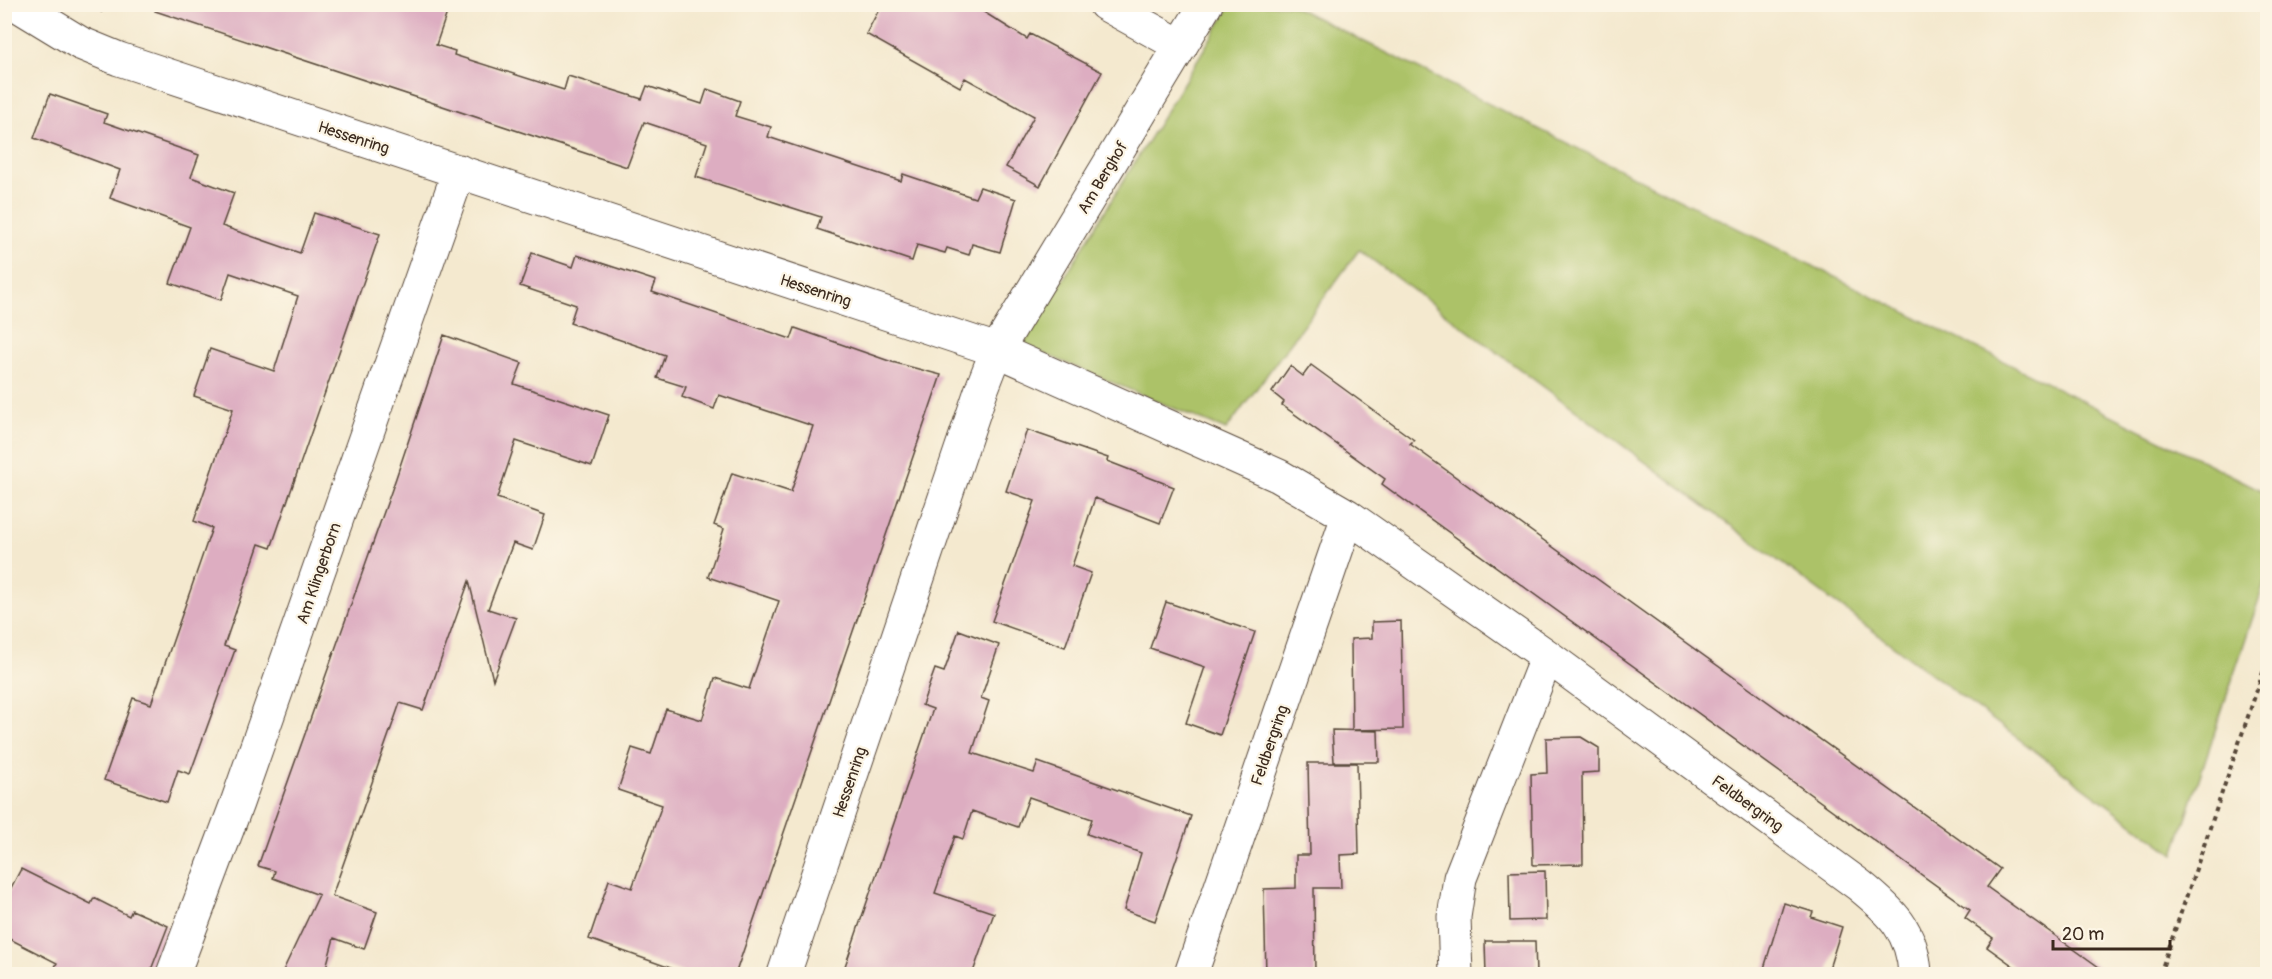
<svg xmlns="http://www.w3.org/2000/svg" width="2272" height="979" viewBox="0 0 2272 979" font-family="Pangolin,sans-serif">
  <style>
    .green { fill: #acc267; stroke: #747642; stroke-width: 1.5 }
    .building { fill: #ddadc1 }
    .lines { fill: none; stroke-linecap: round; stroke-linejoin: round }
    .minor-casing { stroke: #574739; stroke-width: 35 }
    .path { stroke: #574739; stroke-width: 4; stroke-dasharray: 4.5 4.5; stroke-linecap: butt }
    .minor { stroke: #fff; stroke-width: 33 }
    .labels { text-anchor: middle; stroke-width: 4.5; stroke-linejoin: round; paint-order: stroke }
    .street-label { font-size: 16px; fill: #3b2a1e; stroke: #fcf5e5 }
  </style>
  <rect width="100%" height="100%" fill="#fcf5e5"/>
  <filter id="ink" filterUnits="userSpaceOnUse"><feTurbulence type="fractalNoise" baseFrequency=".0167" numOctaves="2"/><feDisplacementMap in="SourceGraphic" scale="12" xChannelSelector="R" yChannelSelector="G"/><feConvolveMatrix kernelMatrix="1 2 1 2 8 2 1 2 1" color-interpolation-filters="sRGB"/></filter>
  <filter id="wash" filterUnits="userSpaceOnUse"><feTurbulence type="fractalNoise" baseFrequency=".008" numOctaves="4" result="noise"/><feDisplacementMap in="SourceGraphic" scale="24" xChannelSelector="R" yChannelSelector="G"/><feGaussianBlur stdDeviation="1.35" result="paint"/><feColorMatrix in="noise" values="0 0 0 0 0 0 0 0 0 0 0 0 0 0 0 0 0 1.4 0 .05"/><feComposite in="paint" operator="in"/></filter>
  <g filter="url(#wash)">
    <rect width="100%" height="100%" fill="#f4e9cf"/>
    <!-- green -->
    <path class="green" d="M 1231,5 L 1291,5 L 2267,493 L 2267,575 L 2174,854 L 1359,250 L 1226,430 L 1023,345 Z"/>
    <g id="blocks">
      <!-- building -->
      <path class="building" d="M 156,4 L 450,4 L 436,45 L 455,51 L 454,55 L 564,90 L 568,76 L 642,99 L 647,86 L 702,104 L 707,89 L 740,101 L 735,116 L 771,127 L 768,137 L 901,181 L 903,174 L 975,198 L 980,187 L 1016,199 L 1000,252 L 972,244 L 969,255 L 947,248 L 945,253 L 917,245 L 912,261 L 817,229 L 821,217 L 696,177 L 707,143 L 644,122 L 627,167 L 155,11 Z
        M 882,4 L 971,4 L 1027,39 L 1030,34 L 1102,72 L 1040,186 L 1006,167 L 1034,116 L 965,78 L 960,87 L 866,34 Z
        M 50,94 L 107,114 L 104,122 L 199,155 L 191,177 L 234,193 L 222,226 L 300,253 L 314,213 L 380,234 L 271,548 L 259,544 L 224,646 L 235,650 L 190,774 L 178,770 L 167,802 L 104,780 L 133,698 L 151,704 L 212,528 L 194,521 L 233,409 L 194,396 L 210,349 L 274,371 L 298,296 L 230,273 L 221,300 L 170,283 L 190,227 L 110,198 L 120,170 L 34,138 Z
        M 532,253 L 573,267 L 577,255 L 656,281 L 652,292 L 791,339 L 795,328 L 892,362 L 941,375 L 735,975 L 690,975 L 589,939 L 609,880 L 632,888 L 662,805 L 618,790 L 632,748 L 651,754 L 666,709 L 702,720 L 715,678 L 749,689 L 779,601 L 708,577 L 724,529 L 714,525 L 732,473 L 791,492 L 813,426 L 719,395 L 714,409 L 682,397 L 686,387 L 657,378 L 665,355 L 570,323 L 576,305 L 520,286 Z
        M 444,335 L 522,363 L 514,384 L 609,415 L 592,466 L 516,441 L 497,498 L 545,515 L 533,550 L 513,543 L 488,609 L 516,618 L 493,680 L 469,581 L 423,710 L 400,703 L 332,896 L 377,912 L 364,949 L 334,938 L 324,975 L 281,975 L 319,895 L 273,878 L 275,871 L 258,866 L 396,478 Z
        M 1311,365 L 1414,440 L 1410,444 L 2000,869 L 1987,887 L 2110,975 L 2026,975 L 1987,947 L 1993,938 L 1965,918 L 1970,910 L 1382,484 L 1385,479 L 1282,405 L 1284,402 L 1272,392 L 1290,366 L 1303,376 Z
        M 1027,430 L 1108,458 L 1107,461 L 1174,487 L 1160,523 L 1095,498 L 1072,566 L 1091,573 L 1065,647 L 992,621 L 1035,501 L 1006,491 Z
        M 1166,602 L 1255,632 L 1220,735 L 1186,723 L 1205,667 L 1150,648 Z
        M 1401,621 L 1403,729 L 1352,730 L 1351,639 L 1372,638 L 1372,622 Z
        M 959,630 L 999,645 L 981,698 L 989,701 L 972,753 L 1034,773 L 1038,762 L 1191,816 L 1155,921 L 1124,910 L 1141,853 L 1087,834 L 1092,819 L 1029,797 L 1018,827 L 972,811 L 963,839 L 955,836 L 935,893 L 994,913 L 972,975 L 842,975 L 933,709 L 922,705 L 935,669 L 944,672 Z
        M 1332,730 L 1378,731 L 1379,762 L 1334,762 Z
        M 1581,737 L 1599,748 L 1599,772 L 1582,773 L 1583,864 L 1533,865 L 1531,774 L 1547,773 L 1546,738 Z
        M 1308,763 L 1357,763 L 1359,854 L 1340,855 L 1341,888 L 1314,888 L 1315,975 L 1266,975 L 1264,889 L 1296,888 L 1296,855 L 1310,855 Z
        M 21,869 L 91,904 L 94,898 L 129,916 L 132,910 L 168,926 L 149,975 L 51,975 L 57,963 L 4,936 L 4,901 Z
        M 1545,871 L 1546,920 L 1510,921 L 1509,872 Z
        M 1784,903 L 1813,912 L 1811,917 L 1842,927 L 1827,975 L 1762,975 Z
        M 1485,941 L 1535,941 L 1536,975 L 1486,975 Z"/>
    </g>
  </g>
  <g filter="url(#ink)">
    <use href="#blocks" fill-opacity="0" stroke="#574739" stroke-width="1.5"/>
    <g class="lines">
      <defs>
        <path id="minor" d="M 16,4 L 80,43 L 119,59 L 997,350 L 1279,476 L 1348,516 L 1547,656 L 1859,885 C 1891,911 1913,931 1915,974
          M 1105,4 L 1181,46
          M 173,974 L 237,803 L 459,171
          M 784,974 L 981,391 L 997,350 L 1206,4
          M 1191,974 L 1348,516
          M 1456,974 L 1454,917 L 1460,878 L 1547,656"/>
      </defs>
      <!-- minor casing -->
      <use href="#minor" class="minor-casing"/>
      <!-- path -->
      <path class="path" d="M 100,12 L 104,4
        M 2160,974 L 2268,658"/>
      <!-- minor -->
      <use href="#minor" class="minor"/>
    </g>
  </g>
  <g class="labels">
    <!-- street labels -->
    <g class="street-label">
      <text transform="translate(354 137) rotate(18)" y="6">Hessenring</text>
      <text transform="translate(1102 177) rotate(-59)" y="6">Am Berghof</text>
      <text transform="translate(816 290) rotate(18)" y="6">Hessenring</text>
      <text transform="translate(318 573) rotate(-71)" y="6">Am Klingerborn</text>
      <text transform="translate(1269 745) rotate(-71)" y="6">Feldbergring</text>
      <text transform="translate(849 782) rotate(-71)" y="6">Hessenring</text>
      <text transform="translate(1748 803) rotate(36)" y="6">Feldbergring</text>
    </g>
  </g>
  <!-- margin -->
  <rect width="2272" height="979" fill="none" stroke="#fcf5e5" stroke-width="24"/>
  <!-- scale -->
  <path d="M2053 940v9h117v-9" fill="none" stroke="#3b2a1e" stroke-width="3"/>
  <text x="2062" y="940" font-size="18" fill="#3b2a1e" stroke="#fcf5e5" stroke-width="4.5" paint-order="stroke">20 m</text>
</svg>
